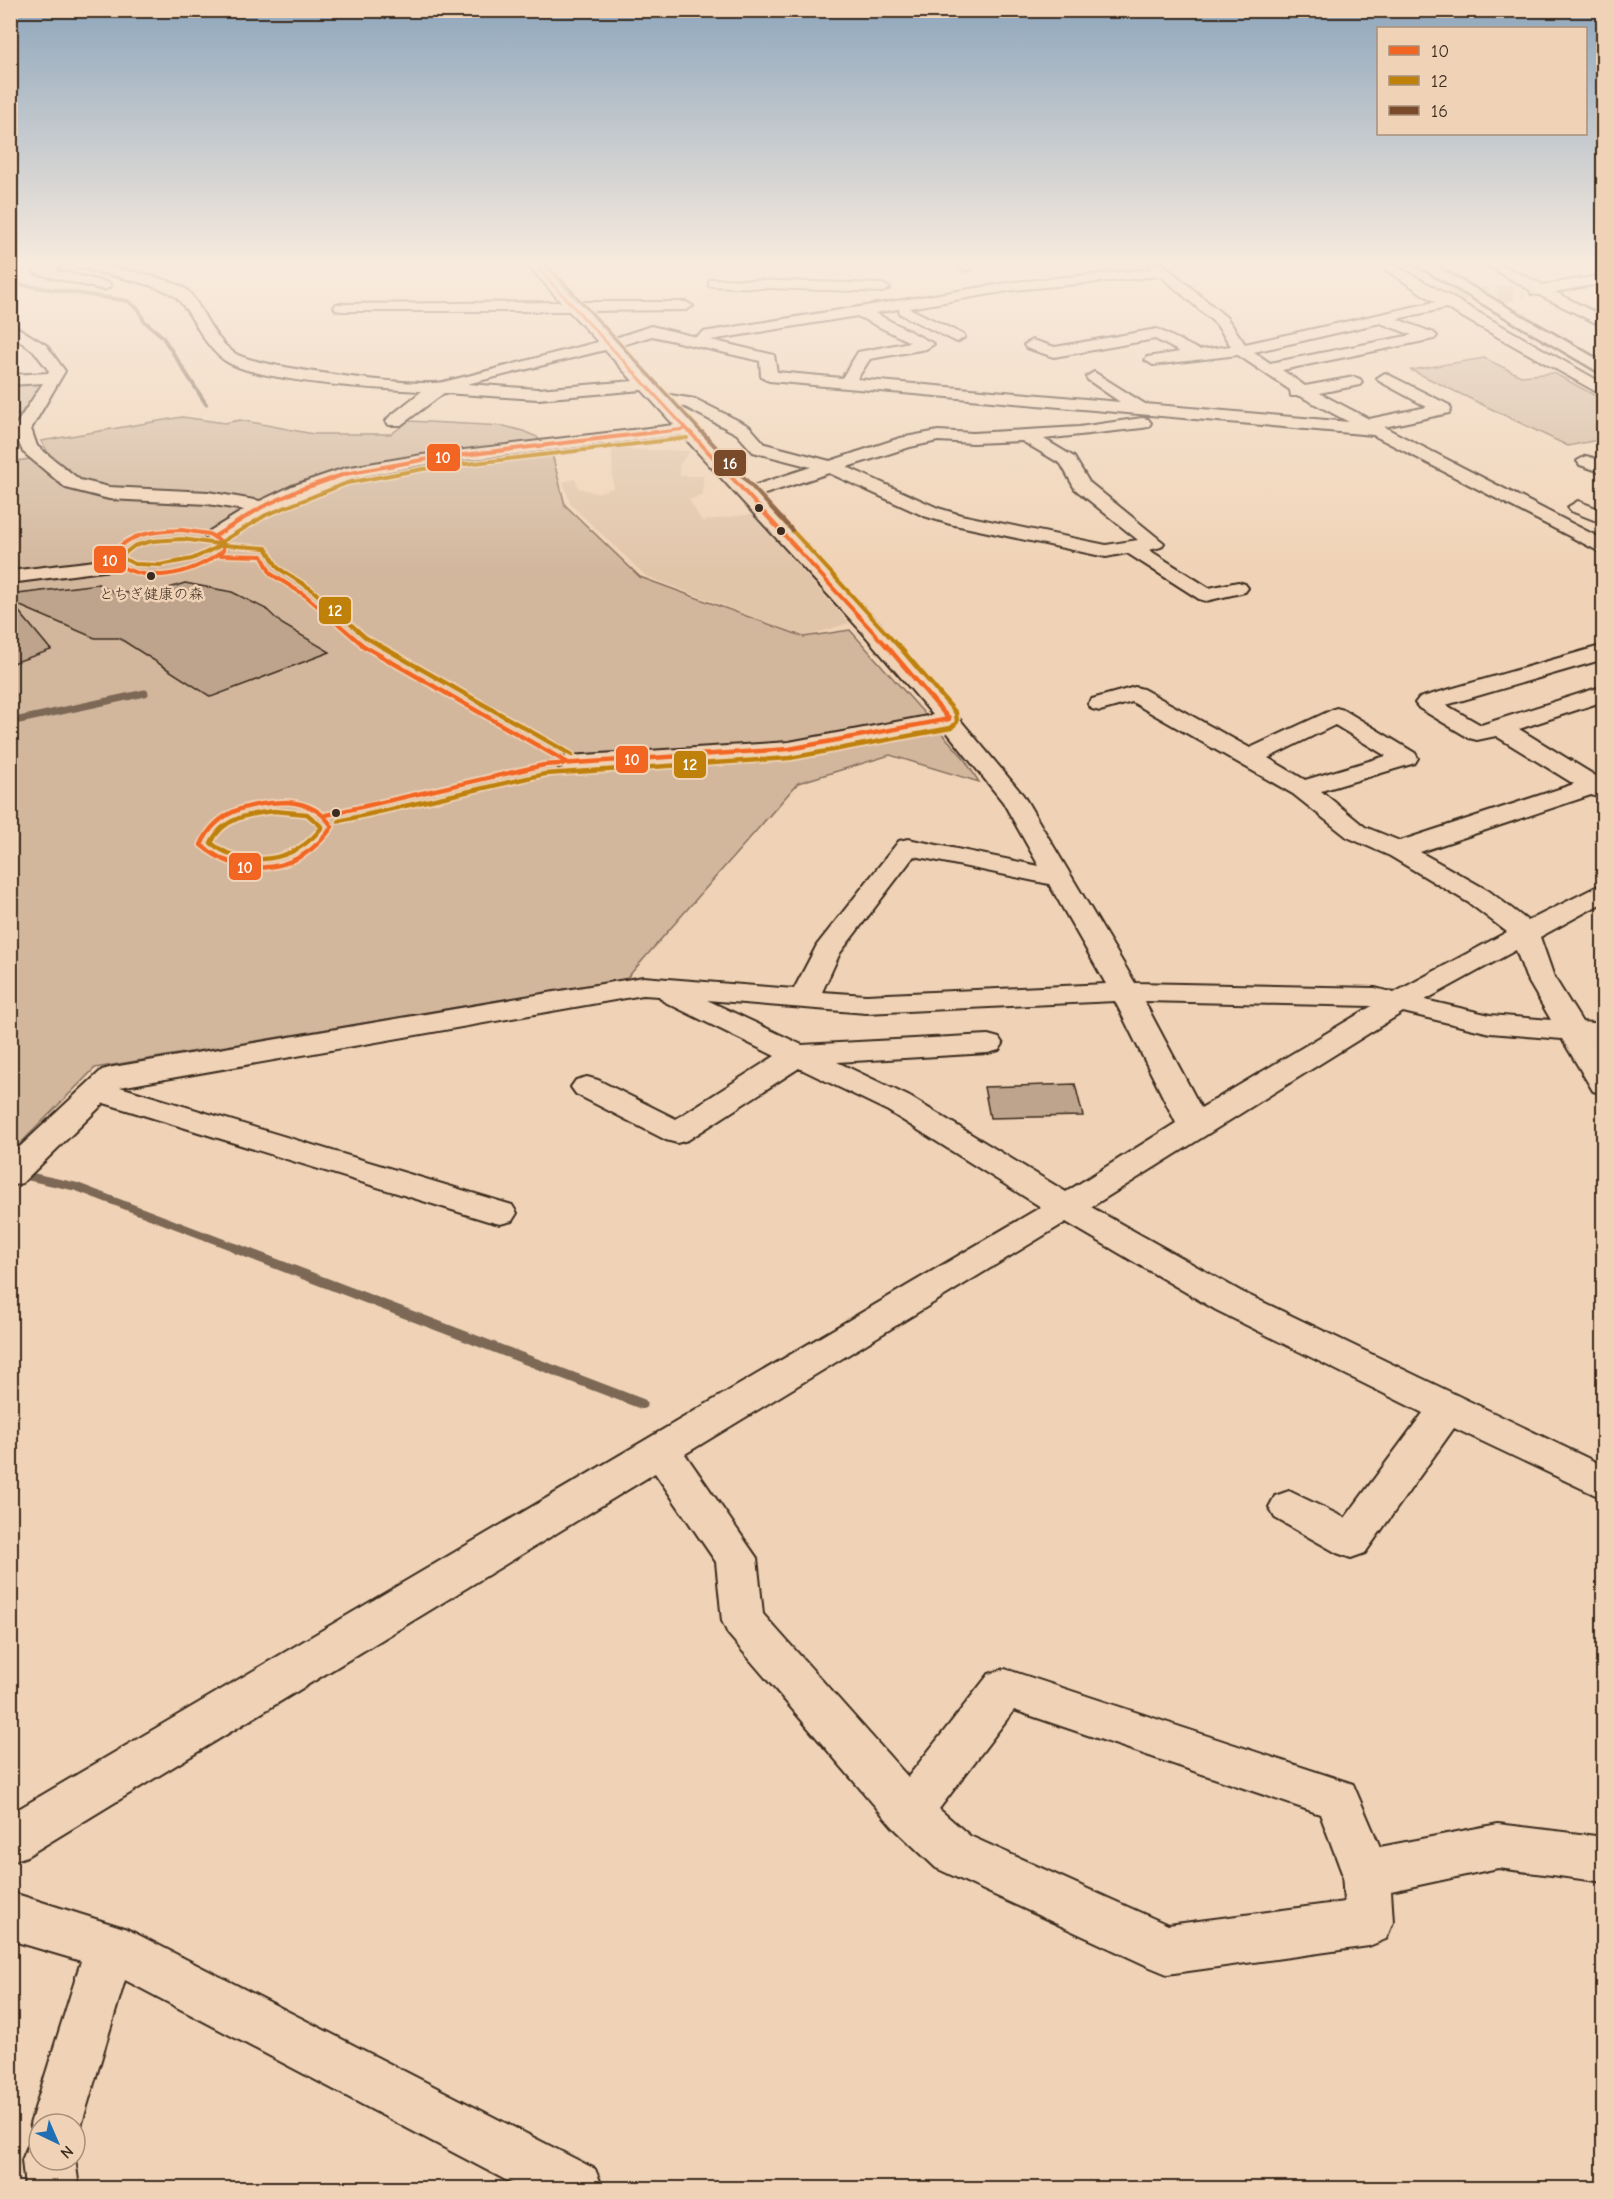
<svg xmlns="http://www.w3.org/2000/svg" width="1614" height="2199" viewBox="0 0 1614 2199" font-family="'Comic Neue','Klee One',sans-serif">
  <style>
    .built { fill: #e1c5a9 }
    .green { fill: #d2b79d; stroke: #86705e; stroke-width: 1.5 }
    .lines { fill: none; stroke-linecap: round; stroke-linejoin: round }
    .stream-far3 { stroke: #7c6755; stroke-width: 4 }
    .stream-far2 { stroke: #7c6755; stroke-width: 7 }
    .stream-far1 { stroke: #7c6755; stroke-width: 8 }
    .stream { stroke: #7c6755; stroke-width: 10 }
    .building { fill: #bea48c; stroke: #3b2a1e; stroke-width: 1.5 }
    .minor-tunnel { stroke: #ccb198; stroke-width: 16; stroke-dasharray: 16 8; stroke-linecap: butt }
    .minor-casing { stroke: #3b2a1e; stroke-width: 4 }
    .highway-casing { stroke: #3b2a1e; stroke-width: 5 }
    .minor { fill: #f0d3b6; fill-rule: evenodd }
    .highway { fill: #f0d3b6; fill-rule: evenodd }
    .bus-1-far2-casing { stroke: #f0d3b6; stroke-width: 5 }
    .bus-1-far1-casing { stroke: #f0d3b6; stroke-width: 7 }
    .bus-1-casing { stroke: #f0d3b6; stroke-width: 8 }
    .bus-2-far2-casing { stroke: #f0d3b6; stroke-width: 5 }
    .bus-2-far1-casing { stroke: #f0d3b6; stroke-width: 7 }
    .bus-2-casing { stroke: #f0d3b6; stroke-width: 8 }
    .bus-3-far1-casing { stroke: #f0d3b6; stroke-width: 5 }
    .bus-3-casing { stroke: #f0d3b6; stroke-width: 7 }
    .bus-1-far2 { stroke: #f26522; stroke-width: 3 }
    .bus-1-far1 { stroke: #f26522; stroke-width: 4 }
    .bus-1 { stroke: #f26522; stroke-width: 4.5 }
    .bus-2-far2 { stroke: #bf8109; stroke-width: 3 }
    .bus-2-far1 { stroke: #bf8109; stroke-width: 4 }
    .bus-2 { stroke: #bf8109; stroke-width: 4.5 }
    .bus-3-far1 { stroke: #7a4b2a; stroke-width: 3 }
    .bus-3 { stroke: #7a4b2a; stroke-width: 4 }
    .bus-dot { fill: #3b2a1e; stroke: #f0d3b6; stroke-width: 2 }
    .labels { text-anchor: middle; stroke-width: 5; stroke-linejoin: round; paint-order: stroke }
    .far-bus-label { font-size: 15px; fill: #3b2a1e; stroke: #f0d3b6 }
    .line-badge { stroke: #f0d3b6; stroke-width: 2 }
    .badge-label { font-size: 16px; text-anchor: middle; font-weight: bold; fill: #fff }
  </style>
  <rect width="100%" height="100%" fill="#f0d3b6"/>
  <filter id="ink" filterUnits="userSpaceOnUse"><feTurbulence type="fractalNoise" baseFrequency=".0167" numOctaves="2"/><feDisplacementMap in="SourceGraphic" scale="12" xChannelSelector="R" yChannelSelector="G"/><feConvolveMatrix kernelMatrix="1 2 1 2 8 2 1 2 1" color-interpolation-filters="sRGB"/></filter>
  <g filter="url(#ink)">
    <!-- built -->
    <path class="built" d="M 612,449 L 690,451 L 679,465 L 680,476 L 703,476 L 703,495 L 689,500 L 702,521 L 753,514 L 849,623 L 804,637 L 646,576 L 571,505 L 563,482 L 575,479 L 579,488 L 596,493 L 613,488 Z"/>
    <!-- green -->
    <path class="green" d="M 1484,358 L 1521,376 L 1554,373 L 1603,400 L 1603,439 L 1568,446 L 1411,370 Z
      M 45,381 L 20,415 L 11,415 L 11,383 Z
      M 182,417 L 225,423 L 240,420 L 313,434 L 391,434 L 409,421 L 504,426 L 523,431 L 537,437 L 552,454 L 565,505 L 640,577 L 804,637 L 850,630 L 963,757 L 979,782 L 890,755 L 798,783 L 626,979 L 95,1068 L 11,1153 L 10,462 L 50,456 L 41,441 Z"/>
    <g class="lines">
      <!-- stream-far3 -->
      <path class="stream-far3" d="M 10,283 L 128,301 L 139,310 L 144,321 L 162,336 L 206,404"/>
      <!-- stream-far2 -->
      <path class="stream-far2" d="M 10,722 L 145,693"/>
      <!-- stream-far1 -->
      <path class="stream-far1" d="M 18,1174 L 77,1187 L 239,1249"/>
      <!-- stream -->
      <path class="stream" d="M 235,1248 L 642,1404"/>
    </g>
    <!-- building -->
    <path class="building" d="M 185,583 L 232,592 L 266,609 L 282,624 L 330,652 L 211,697 L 119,638 L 95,638 L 11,602 L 51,650 L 10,664 L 10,595 L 98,584 L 114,592 L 150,594 Z
      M 1075,1084 L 1083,1116 L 990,1118 L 984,1087 Z"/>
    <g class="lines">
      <!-- minor-tunnel -->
      <path class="minor-tunnel" d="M 1450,298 L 1524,292"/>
      <defs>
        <path id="minor" d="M 44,264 L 64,264 L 54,270 L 109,283 L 111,286 L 104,290 L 34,273 L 34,267 Z
          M 75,264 C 95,263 176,277 189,292 C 205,312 213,339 236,354 C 256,367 418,388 443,382 C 494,370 546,355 598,342 L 569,311 L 341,311 L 336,310 L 334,307 L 336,304 L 561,302 L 527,264 L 542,264 L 577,302 L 686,302 L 693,306 L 686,310 L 586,311 L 612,339 L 651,326 L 696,337 L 703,332 L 1014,282 L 1152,269 L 1148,264 L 1163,264 L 1227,318 L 1245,344 L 1435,302 L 1377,264 L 1393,264 L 1604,384 L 1604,396 L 1446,308 L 1397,319 L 1434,333 L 1437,336 L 1434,339 L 1282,370 L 1305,386 L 1354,377 L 1360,379 L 1362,382 L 1360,385 L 1319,393 L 1369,419 L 1427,407 L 1379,381 L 1377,378 L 1385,373 L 1449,405 L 1451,409 L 1449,413 L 1384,427 L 1604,540 L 1604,554 L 1373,435 L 769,381 L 761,376 L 760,361 L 652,336 L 619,346 L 664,394 L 695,399 L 749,426 L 765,444 L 830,461 L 900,438 L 938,431 L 973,433 L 1079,427 L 1142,418 L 1148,419 L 1151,423 L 1148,427 L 1142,428 L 1044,439 L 1074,457 L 1089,482 L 1164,543 L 1161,547 L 1149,550 L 1209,588 L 1238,582 L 1245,584 L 1248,588 L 1245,592 L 1206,601 L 1199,599 L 1127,553 L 1106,557 L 950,524 L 924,516 L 829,473 L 759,496 L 879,623 L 1023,795 L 1135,983 L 1375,988 L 1394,993 L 1507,932 L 1469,903 L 1390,856 L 1347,837 L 1293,794 L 1132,702 L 1100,711 L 1092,709 L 1088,704 L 1092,699 L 1135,687 L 1143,689 L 1250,748 L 1336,708 L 1344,710 L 1415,753 L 1418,758 L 1415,763 L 1321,791 L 1365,827 L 1400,841 L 1574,784 L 1496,736 L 1477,740 L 1469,738 L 1419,708 L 1415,703 L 1419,698 L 1604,645 L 1604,659 L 1446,705 L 1481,725 L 1604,686 L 1604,701 L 1519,729 L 1604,781 L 1604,799 L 1591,795 L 1420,852 L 1489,891 L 1528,921 L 1604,883 L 1604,902 L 1540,937 L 1554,977 L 1582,1022 L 1604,1024 L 1604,1042 L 1594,1041 L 1604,1058 L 1604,1094 L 1593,1091 L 1562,1039 L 1490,1033 L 1403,1012 L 1091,1207 L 1242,1292 L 1604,1466 L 1604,1499 L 1454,1428 L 1365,1553 L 1351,1558 L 1337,1553 L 1275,1518 L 1269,1507 L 1275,1496 L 1289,1491 L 1345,1518 L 1423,1413 L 1216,1310 L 1066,1222 L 685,1454 L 757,1558 L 763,1614 L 908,1777 L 989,1674 L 1005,1669 L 1353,1784 L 1380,1847 L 1498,1824 L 1604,1837 L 1604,1882 L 1498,1868 L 1391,1891 L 1393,1922 L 1386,1939 L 1369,1946 L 1167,1974 L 1150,1967 L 936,1868 L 893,1827 L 728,1634 L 722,1621 L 716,1562 L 655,1473 L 27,1856 L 10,1862 L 10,1814 L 1041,1207 L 888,1111 L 799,1068 L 688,1140 L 677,1143 L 666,1140 L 576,1094 L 571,1087 L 576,1080 L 587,1077 L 598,1080 L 676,1119 L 775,1056 L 663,1001 L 659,996 L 643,995 L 120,1087 L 512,1205 L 517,1213 L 512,1221 L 500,1224 L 488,1221 L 104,1103 L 22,1183 L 10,1186 L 10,1156 L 102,1070 L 113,1067 L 643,977 L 794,989 L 817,945 L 899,841 L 908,839 L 1039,866 L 1003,802 L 943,727 L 789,756 L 568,770 L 559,768 L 556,763 L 559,758 L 568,756 L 789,742 L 933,715 L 863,633 L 682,435 L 422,465 L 349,479 L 269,511 L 215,542 L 208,540 L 205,536 L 208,532 L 244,510 L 208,504 L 109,499 L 66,488 L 23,452 L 13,429 L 43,383 L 10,385 L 10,375 L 48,373 L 49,371 L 34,351 L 10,334 L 10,323 L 46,345 L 65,371 L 31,429 L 37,446 L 80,480 L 109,487 L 208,492 L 260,501 L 292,486 L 345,468 L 422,455 L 674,425 L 642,390 L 538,399 L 444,393 L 401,425 L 389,425 L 386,421 L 389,417 L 422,391 C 380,389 255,382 224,360 C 201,343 195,317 177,298 C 167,286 96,272 77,267 ZM 1161,276 L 1216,324 L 1231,346 L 1199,350 L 1157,329 L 1055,347 L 1032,340 L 1024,345 L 1026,348 L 1054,357 L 1155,339 L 1180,352 L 1147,357 L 1145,360 L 1153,365 L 1238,355 L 1290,390 L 1291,396 L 1300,396 L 1349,422 L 1145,404 L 1094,372 L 1086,377 L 1088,380 L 1120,402 L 857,379 L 870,359 L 926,349 L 934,344 L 875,313 L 899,309 L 900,314 L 957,342 L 965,337 L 962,334 L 909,308 L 1014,290 ZM 857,316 L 910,342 L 858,352 L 842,378 L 777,372 L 774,355 L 711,340 ZM 1380,323 L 1412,335 L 1270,363 L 1254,352 ZM 605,350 L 633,381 L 538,389 L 467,384 ZM 675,406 L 685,407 L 737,434 L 753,452 L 811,467 L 750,487 ZM 938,441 L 973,443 L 1022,441 L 1061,464 L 1075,489 L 1138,540 L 1106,545 L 961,515 L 938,508 L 847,467 L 910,447 ZM 1335,725 L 1386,756 L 1305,780 L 1268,758 ZM 914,856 L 1049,884 L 1106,984 L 866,995 L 822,992 L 840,953 ZM 1516,950 L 1526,977 L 1551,1020 L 1490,1015 L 1425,1000 ZM 707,1000 L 866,1013 L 1115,1001 L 1176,1123 L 1066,1192 L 910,1097 L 837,1062 L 988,1053 L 999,1050 L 1003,1044 L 999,1038 L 988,1035 L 802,1045 ZM 1144,1001 L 1372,1006 L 1201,1108 ZM 1014,1710 L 1320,1814 L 1342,1873 L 1344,1902 L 1168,1925 L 970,1836 L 939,1809 Z
          M 961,264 L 975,264 L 971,270 L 966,271 L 959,267 Z
          M 1484,264 L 1501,264 L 1543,285 L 1604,275 L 1604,283 L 1555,292 L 1604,317 L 1604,327 L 1539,295 L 1531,294 L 1530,290 Z
          M 714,279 L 883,284 L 890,288 L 883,292 L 709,286 L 709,280 Z
          M 1586,456 L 1604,461 L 1604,473 L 1580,465 L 1577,461 Z
          M 1578,501 L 1604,511 L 1604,524 L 1571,511 L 1568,507 Z
          M 112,559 L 119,561 L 122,565 L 119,569 L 10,583 L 10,571 Z
          M 10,1892 L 127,1929 L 595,2169 L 603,2188 L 521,2188 L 125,1980 L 76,2143 L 75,2124 L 39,2124 L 39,2160 L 75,2160 L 75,2158 L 79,2188 L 25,2188 L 22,2160 L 30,2141 L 36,2138 L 30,2124 L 81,1961 L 10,1940 Z"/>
        <path id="highway" d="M 1415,264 L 1432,264 L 1604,363 L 1604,375 Z"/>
      </defs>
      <!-- minor casing -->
      <use href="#minor" class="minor-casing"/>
      <!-- highway casing -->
      <use href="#highway" class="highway-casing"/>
      <!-- minor -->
      <use href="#minor" class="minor"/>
      <!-- highway -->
      <use href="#highway" class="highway"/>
      <defs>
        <path id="bus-1-far2" d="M 534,264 L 691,434
          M 643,434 L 686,429"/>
        <path id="bus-1-far1" d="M 690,432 L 887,647
          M 182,530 L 209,534 L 223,543 L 223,551 C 189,576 145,586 109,559 C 125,533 154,531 182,530 Z
          M 215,536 L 262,507 L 299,490 L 345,474 L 422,460 L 656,432
          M 220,555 L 262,556 L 271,574 L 306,596 L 365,647"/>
        <path id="bus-1" d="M 362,645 L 568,763
          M 288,802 C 307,804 322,810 332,827 C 299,873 245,881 201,845 C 217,809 251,803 288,802 Z
          M 326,815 L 544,765 L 789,749 L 949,719 L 886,645"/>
        <path id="bus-2-far2" d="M 546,264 L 704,434"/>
        <path id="bus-2-far1" d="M 702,432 L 899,647
          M 382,647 L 365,637 L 311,589 L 278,568 L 266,548 L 222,545 L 192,559 L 160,565 L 135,564 L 120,557 L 134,546 L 152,541 L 182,539 L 218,544 L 266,515 L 347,483 L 423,469 L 687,438"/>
        <path id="bus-2" d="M 379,645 L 572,755
          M 274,811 L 307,814 L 322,827 C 296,862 246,870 211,843 C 222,818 249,814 274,811 Z
          M 339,821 L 545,774 L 790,758 L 951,728 L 957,722 L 956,713 L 898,645"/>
        <path id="bus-3-far1" d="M 546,264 L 703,434"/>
        <path id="bus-3" d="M 702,432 L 792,530"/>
      </defs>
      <!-- bus-1-far2 casing -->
      <use href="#bus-1-far2" class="bus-1-far2-casing"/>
      <!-- bus-1-far1 casing -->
      <use href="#bus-1-far1" class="bus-1-far1-casing"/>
      <!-- bus-1 casing -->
      <use href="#bus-1" class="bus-1-casing"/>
      <!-- bus-2-far2 casing -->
      <use href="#bus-2-far2" class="bus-2-far2-casing"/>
      <!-- bus-2-far1 casing -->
      <use href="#bus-2-far1" class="bus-2-far1-casing"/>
      <!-- bus-2 casing -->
      <use href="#bus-2" class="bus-2-casing"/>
      <!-- bus-3-far1 casing -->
      <use href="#bus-3-far1" class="bus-3-far1-casing"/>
      <!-- bus-3 casing -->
      <use href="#bus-3" class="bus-3-casing"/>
      <!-- bus-1-far2 -->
      <use href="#bus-1-far2" class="bus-1-far2"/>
      <!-- bus-1-far1 -->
      <use href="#bus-1-far1" class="bus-1-far1"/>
      <!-- bus-1 -->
      <use href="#bus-1" class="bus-1"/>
      <!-- bus-2-far2 -->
      <use href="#bus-2-far2" class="bus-2-far2"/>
      <!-- bus-2-far1 -->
      <use href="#bus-2-far1" class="bus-2-far1"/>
      <!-- bus-2 -->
      <use href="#bus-2" class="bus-2"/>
      <!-- bus-3-far1 -->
      <use href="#bus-3-far1" class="bus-3-far1"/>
      <!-- bus-3 -->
      <use href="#bus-3" class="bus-3"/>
    </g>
  </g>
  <!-- sky -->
  <linearGradient id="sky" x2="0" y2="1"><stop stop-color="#8ea6bc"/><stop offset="0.46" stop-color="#f8ebde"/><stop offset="1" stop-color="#f8ebde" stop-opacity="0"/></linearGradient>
  <rect width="1614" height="572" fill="url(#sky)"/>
  <!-- markers -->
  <g class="bus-dot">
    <circle cx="759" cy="508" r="5"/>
    <circle cx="781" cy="531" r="5"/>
    <circle cx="151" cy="576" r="5"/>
    <circle cx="336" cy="813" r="5"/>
  </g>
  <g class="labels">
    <!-- far-bus labels -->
    <g class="far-bus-label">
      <text x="151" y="599">とちぎ健康の森</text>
    </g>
  </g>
  <g class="line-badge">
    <rect x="426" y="443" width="35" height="29" rx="6" fill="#f26522"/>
    <rect x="713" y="449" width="34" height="28" rx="6" fill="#7a4b2a"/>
    <rect x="93" y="545" width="34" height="29" rx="6" fill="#f26522"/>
    <rect x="318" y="596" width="34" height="29" rx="6" fill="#bf8109"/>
    <rect x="615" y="745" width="34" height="29" rx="6" fill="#f26522"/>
    <rect x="673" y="750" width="34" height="29" rx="6" fill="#bf8109"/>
    <rect x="228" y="852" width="34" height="29" rx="6" fill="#f26522"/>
  </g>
  <g class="badge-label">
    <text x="443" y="463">10</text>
    <text x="730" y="469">16</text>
    <text x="110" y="566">10</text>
    <text x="335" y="616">12</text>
    <text x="632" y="765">10</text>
    <text x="690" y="770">12</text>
    <text x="245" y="873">10</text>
  </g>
  <!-- margin -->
  <rect width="1614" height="2199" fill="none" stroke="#f0d3b6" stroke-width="36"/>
  <rect x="18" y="18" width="1578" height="2163" fill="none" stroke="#3b2a1e" stroke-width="2" filter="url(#ink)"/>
  <!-- legend -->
  <rect x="1377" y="27" width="210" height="108" fill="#f0d3b6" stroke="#a88f79" stroke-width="1.5"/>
  <rect x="1389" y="46" width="30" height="9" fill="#f26522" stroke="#a88f79" stroke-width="1.5"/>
  <text x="1431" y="57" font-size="18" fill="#3b2a1e">10</text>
  <rect x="1389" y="76" width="30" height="9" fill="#bf8109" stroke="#a88f79" stroke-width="1.5"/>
  <text x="1431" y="87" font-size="18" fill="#3b2a1e">12</text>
  <rect x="1389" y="106" width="30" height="9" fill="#7a4b2a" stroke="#a88f79" stroke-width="1.5"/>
  <text x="1431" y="117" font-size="18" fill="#3b2a1e">16</text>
  <!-- north arrow -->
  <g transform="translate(57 2142) rotate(136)"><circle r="28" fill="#f0d3b6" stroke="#a88f79" stroke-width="1.5"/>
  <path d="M0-4.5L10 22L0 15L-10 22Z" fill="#1f6fb2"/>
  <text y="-9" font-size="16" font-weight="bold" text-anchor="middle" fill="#3b2a1e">N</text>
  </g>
</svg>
